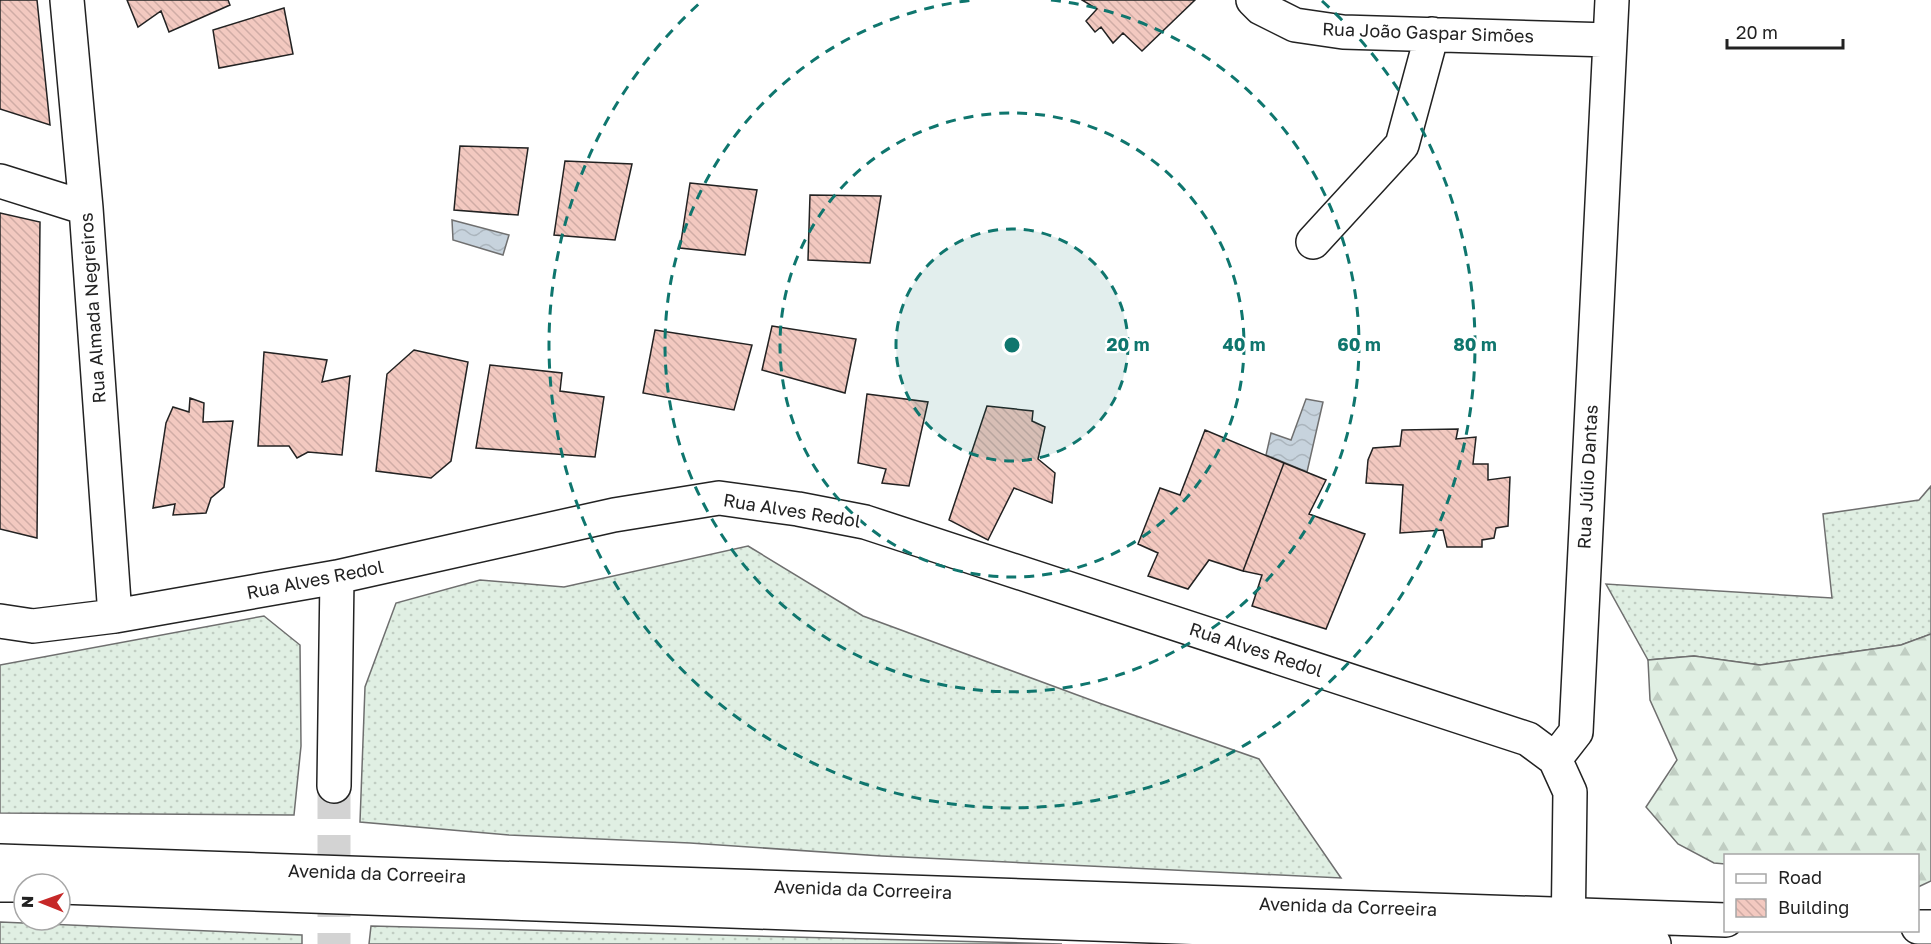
<svg xmlns="http://www.w3.org/2000/svg" width="1931" height="944" viewBox="0 0 1931 944" font-family="'Golos Text',sans-serif">
  <style>
    .grass { fill: url(#grass-dots); stroke: #6f6f6f; stroke-width: 1.5 }
    .forest { fill: url(#forest-firs); stroke: #6f6f6f; stroke-width: 1.5 }
    .water { fill: url(#water-waves); stroke: #6f6f6f; stroke-width: 1.5 }
    .building { fill: url(#building-back-hatch); stroke: #222; stroke-width: 1.5 }
    .lines { fill: none; stroke-linecap: round; stroke-linejoin: round }
    .minor-tunnel { stroke: #d3d3d3; stroke-width: 33; stroke-dasharray: 33 16; stroke-linecap: butt }
    .minor-casing { stroke: #222; stroke-width: 36 }
    .secondary-casing { stroke: #222; stroke-width: 36 }
    .minor { stroke: #fff; stroke-width: 33 }
    .secondary { stroke: #fff; stroke-width: 33 }
    .ring { fill: none; stroke: #0f766e; stroke-width: 3; stroke-dasharray: 10 8 }
    .labels { text-anchor: middle; stroke-width: 4.5; stroke-linejoin: round; paint-order: stroke }
    .street-label { font-size: 18px; fill: #222; stroke: #fff }
    .centre { fill: #0f766e; stroke: #fff; stroke-width: 3 }
    .ring-label { font-size: 18px; text-anchor: middle; font-weight: bold; fill: #0f766e; stroke: #fff; stroke-width: 4.5; stroke-linejoin: round; paint-order: stroke }
  </style>
  <defs>
    <pattern id="grass-dots" width="8" height="8" patternUnits="userSpaceOnUse" patternTransform="scale(1.5)"><rect width="8" height="8" fill="#e0efe3"/><path d="M2 2h.1M6 6h.1" fill="none" stroke="#c0cdc2" stroke-width="1.8" stroke-linecap="round"/></pattern>
    <pattern id="forest-firs" width="22" height="20" patternUnits="userSpaceOnUse" patternTransform="scale(1.5)"><rect width="22" height="20" fill="#e0efe3"/><path d="M5 1l3.5 6h-7zM16 11l3.5 6h-7z" fill="#c0cdc2"/></pattern>
    <pattern id="water-waves" width="16" height="10" patternUnits="userSpaceOnUse" patternTransform="scale(1.5)"><rect width="16" height="10" fill="#c7d3dd"/><path d="M0 5q4-4 8 0t8 0" fill="none" stroke="#abb5bd"/></pattern>
    <pattern id="building-back-hatch" width="6" height="6" patternUnits="userSpaceOnUse" patternTransform="scale(1.5)"><rect width="6" height="6" fill="#f3c9c0"/><path d="M-1 5l2 2M0 0l6 6M5-1l2 2" fill="none" stroke="#d0aca5"/></pattern>
  </defs>
  <rect width="100%" height="100%" fill="#fff"/>
  <!-- grass -->
  <path class="grass" d="M 1931,486 L 1931,634 L 1901,645 L 1760,665 L 1694,656 L 1648,660 L 1606,584 L 1832,598 L 1823,514 L 1919,500 Z
    M 748,546 L 863,616 L 1099,703 L 1259,759 L 1341,878 L 882,856 L 690,843 L 509,835 L 360,822 L 365,687 L 396,603 L 480,580 L 564,587 Z
    M 264,616 L 300,645 L 301,746 L 294,815 L 0,813 L 0,665 Z
    M 0,922 L 302,935 L 302,944 L 0,944 Z
    M 371,926 L 1062,944 L 369,944 Z"/>
  <!-- forest -->
  <path class="forest" d="M 1931,634 L 1931,881 L 1918,887 L 1918,856 L 1726,856 L 1725,864 L 1714,863 L 1678,844 L 1646,807 L 1677,760 L 1650,700 L 1648,660 L 1694,656 L 1760,665 L 1901,645 Z"/>
  <!-- water -->
  <path class="water" d="M 452,220 L 509,235 L 503,255 L 453,240 Z
    M 1306,399 L 1323,402 L 1307,472 L 1266,455 L 1271,433 L 1291,440 Z"/>
  <!-- building -->
  <path class="building" d="M 0,0 L 37,0 L 50,125 L 0,109 Z
    M 127,0 L 228,0 L 230,5 L 169,32 L 161,11 L 138,27 Z
    M 1082,0 L 1195,0 L 1142,51 L 1123,33 L 1113,43 L 1101,27 L 1095,32 L 1086,21 L 1097,9 Z
    M 284,8 L 293,54 L 219,68 L 213,30 Z
    M 460,146 L 528,148 L 518,215 L 454,210 Z
    M 565,161 L 632,164 L 615,240 L 554,235 Z
    M 690,183 L 757,190 L 745,255 L 680,248 Z
    M 810,195 L 881,196 L 870,263 L 808,260 Z
    M 0,213 L 40,222 L 37,538 L 0,529 Z
    M 772,326 L 856,339 L 845,393 L 762,370 Z
    M 655,330 L 752,345 L 734,410 L 643,393 Z
    M 414,350 L 468,362 L 451,461 L 431,478 L 376,471 L 387,374 Z
    M 264,352 L 327,360 L 322,382 L 350,376 L 342,455 L 308,452 L 297,458 L 289,446 L 258,446 Z
    M 490,365 L 562,373 L 560,391 L 604,397 L 595,457 L 476,448 Z
    M 867,394 L 928,402 L 909,486 L 882,483 L 886,469 L 858,463 Z
    M 190,398 L 204,403 L 203,422 L 233,421 L 224,487 L 211,498 L 206,513 L 173,515 L 175,504 L 153,508 L 166,423 L 173,407 L 189,412 Z
    M 987,406 L 1033,411 L 1032,421 L 1045,427 L 1038,459 L 1055,473 L 1052,503 L 1014,488 L 988,540 L 949,520 Z
    M 1458,429 L 1456,439 L 1476,437 L 1473,464 L 1488,464 L 1488,480 L 1510,477 L 1508,526 L 1496,528 L 1494,538 L 1482,540 L 1482,547 L 1447,547 L 1443,530 L 1400,533 L 1403,485 L 1366,483 L 1368,460 L 1373,448 L 1400,446 L 1402,430 Z
    M 1205,430 L 1284,463 L 1243,571 L 1209,560 L 1188,589 L 1148,576 L 1158,553 L 1138,544 L 1160,488 L 1180,495 Z
    M 1284,463 L 1326,480 L 1309,514 L 1365,534 L 1326,629 L 1252,606 L 1262,575 L 1243,571 Z"/>
  <g class="lines">
    <!-- minor-tunnel -->
    <path class="minor-tunnel" d="M 334,786 L 334,944"/>
    <defs>
      <path id="minor" d="M 67,0 L 86,208 L 115,616
        M 1253,0 L 1261,8 L 1295,25 L 1343,32 L 1610,40
        M 0,181 L 86,208
        M 1313,242 L 1402,145 L 1432,34
        M 0,621 L 33,626 L 115,616 L 337,577 L 614,515 L 719,498 L 798,509 L 865,522 L 1528,739 L 1555,759 L 1570,792 L 1568,942
        M 1555,759 L 1576,732 L 1612,0
        M 334,786 L 337,577"/>
      <path id="secondary" d="M 0,861 L 1726,920
        M 0,885 L 24,885
        M 60,887 L 1654,944
        M 1918,927 L 1931,927"/>
    </defs>
    <!-- minor casing -->
    <use href="#minor" class="minor-casing"/>
    <!-- secondary casing -->
    <use href="#secondary" class="secondary-casing"/>
    <!-- minor -->
    <use href="#minor" class="minor"/>
    <!-- secondary -->
    <use href="#secondary" class="secondary"/>
  </g>
  <!-- distance rings -->
  <circle cx="1012" cy="345" r="116" fill="#0f766e" fill-opacity=".12"/>
  <g class="ring">
    <circle cx="1012" cy="345" r="116"/>
    <circle cx="1012" cy="345" r="232"/>
    <path d="M1051 0A347 347 0 1 1 973 0"/>
    <path d="M1322 1A463 463 0 1 1 702 1"/>
  </g>
  <g class="labels">
    <!-- street labels -->
    <g class="street-label">
      <text transform="translate(1428 33) rotate(2)" y="6">Rua João Gaspar Simões</text>
      <text transform="translate(93 308) rotate(-94)" y="6">Rua Almada Negreiros</text>
      <text transform="translate(1588 477) rotate(-87)" y="6">Rua Júlio Dantas</text>
      <text transform="translate(792 511) rotate(9)" y="6">Rua Alves Redol</text>
      <text transform="translate(315 580) rotate(-11)" y="6">Rua Alves Redol</text>
      <text transform="translate(1256 650) rotate(18)" y="6">Rua Alves Redol</text>
      <text transform="translate(377 874) rotate(2)" y="6">Avenida da Correeira</text>
      <text transform="translate(863 890) rotate(2)" y="6">Avenida da Correeira</text>
      <text transform="translate(1348 907) rotate(2)" y="6">Avenida da Correeira</text>
    </g>
  </g>
  <circle cx="1012" cy="345" r="9" class="centre"/>
  <g class="ring-label">
    <text x="1128" y="351">20 m</text>
    <text x="1244" y="351">40 m</text>
    <text x="1359" y="351">60 m</text>
    <text x="1475" y="351">80 m</text>
  </g>
  <!-- legend -->
  <rect x="1724" y="854" width="195" height="78" fill="#ffffff" stroke="#a7a7a7" stroke-width="1.5"/>
  <rect x="1736" y="874" width="30" height="9" fill="#ffffff" stroke="#a7a7a7" stroke-width="1.5"/>
  <text x="1778" y="884" font-size="18" fill="#222222">Road</text>
  <rect x="1736" y="899" width="30" height="18" fill="url(#building-back-hatch)" stroke="#a7a7a7" stroke-width="1.5"/>
  <text x="1778" y="914" font-size="18" fill="#222222">Building</text>
  <!-- north arrow -->
  <g transform="translate(42 902) rotate(271)"><circle r="28" fill="#ffffff" stroke="#a7a7a7" stroke-width="1.5"/>
  <path d="M0-4.5L10 22L0 15L-10 22Z" fill="#c62828"/>
  <text y="-9" font-size="16" font-weight="bold" text-anchor="middle" fill="#222222">N</text>
  </g>
  <!-- scale -->
  <path d="M1727 39v9h116v-9" fill="none" stroke="#222222" stroke-width="3"/>
  <text x="1736" y="39" font-size="18" fill="#222222" stroke="#ffffff" stroke-width="4.5" paint-order="stroke">20 m</text>
</svg>
